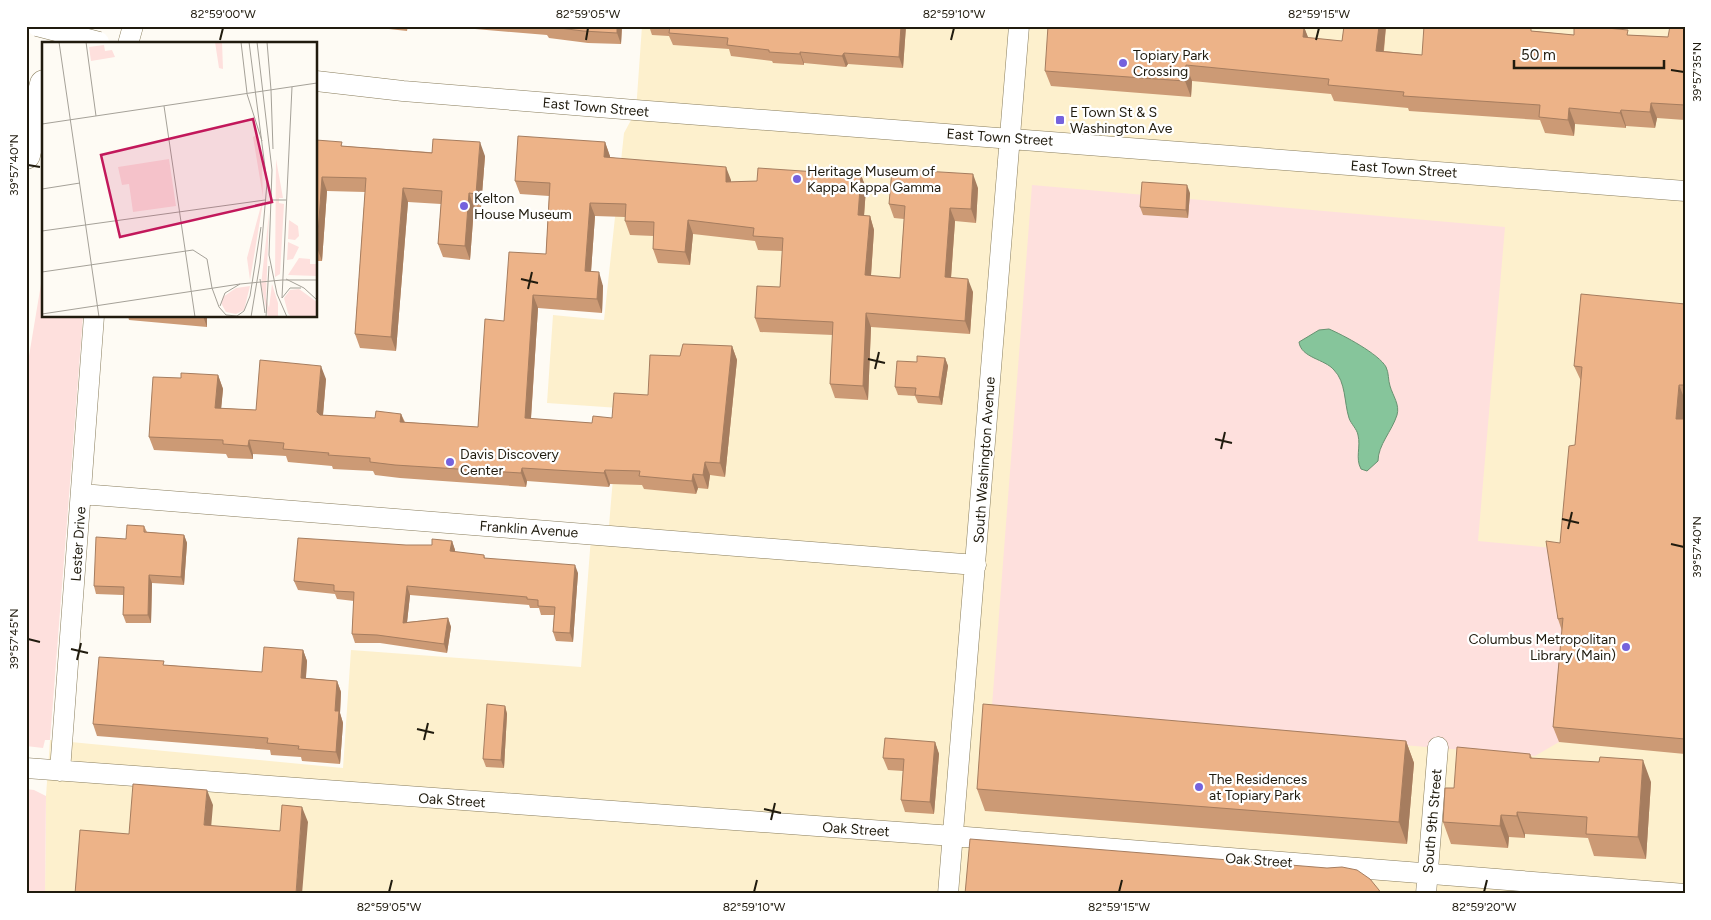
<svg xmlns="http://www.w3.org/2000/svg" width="1711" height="920" viewBox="0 0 1711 920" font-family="Figtree,sans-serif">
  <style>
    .built { fill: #fdf0cd }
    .green { fill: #fee0dd }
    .water { fill: #86c59b; stroke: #679271 }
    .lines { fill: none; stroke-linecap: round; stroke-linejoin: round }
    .minor-casing { stroke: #897d5c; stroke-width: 21 }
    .highway-casing { stroke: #897d5c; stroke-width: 29 }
    .minor { stroke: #fff; stroke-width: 20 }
    .highway { stroke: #fff; stroke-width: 28 }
    .minor-bridge-casing { stroke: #897d5c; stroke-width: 21; stroke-linecap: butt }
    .minor-bridge { stroke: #fff; stroke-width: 20 }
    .wall { fill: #cc9a75 }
    .shaded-wall { fill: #a67d5f }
    .building { fill: #edb388; stroke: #a67d5f }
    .ticks { fill: none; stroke: #201b0e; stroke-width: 2 }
    .poi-dot { fill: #7562dd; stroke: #fff; stroke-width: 2 }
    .labels { text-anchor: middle; stroke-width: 4.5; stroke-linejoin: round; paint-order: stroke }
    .poi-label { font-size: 14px; fill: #201b0e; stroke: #fff; text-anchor: start }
    .street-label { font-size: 14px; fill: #201b0e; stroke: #fff }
    .inset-road { fill: none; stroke: #a5a198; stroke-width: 1 }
    .view { fill: #c2185b; fill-opacity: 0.15; stroke: #c2185b; stroke-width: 2.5 }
    .inset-edge { fill: none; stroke: #201b0e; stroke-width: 2.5 }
    .neatline { fill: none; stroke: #201b0e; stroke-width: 2 }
    .ticks-label { font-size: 12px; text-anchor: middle; fill: #201b0e }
  </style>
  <rect width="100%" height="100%" fill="#fefbf4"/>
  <!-- built -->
  <path class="built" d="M 642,26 L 1685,26 L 1685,894 L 45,894 L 46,796 L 50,740 L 343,768 L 351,650 L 581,667 L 591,537 L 608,537 L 619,408 L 547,403 L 553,315 L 604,320 L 624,133 L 636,111 Z"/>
  <!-- green -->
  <path class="green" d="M 1032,185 L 1505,227 L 1478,541 L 1552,548 L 1563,634 L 1559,742 L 1535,756 L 990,711 L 992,706 Z
    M 44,266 L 44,316 L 83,316 L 50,740 L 45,740 L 43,748 L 26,746 L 26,374 Z
    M 26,789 L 34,790 L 46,796 L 45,894 L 26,894 Z"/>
  <!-- water -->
  <path class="water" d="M 1329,329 C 1343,335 1379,354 1386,367 C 1389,373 1388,380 1390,386 C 1393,396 1400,405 1397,415 C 1392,431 1378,445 1378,461 L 1367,471 L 1361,469 C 1355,458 1361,447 1358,435 C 1357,429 1351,424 1349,418 C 1344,402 1346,382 1334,370 C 1325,359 1301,358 1299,342 L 1319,330 Z"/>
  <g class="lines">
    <defs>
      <path id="minor" d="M 128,44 L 133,26
        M 316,81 L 403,91 L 635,110 L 1685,191
        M 81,494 L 976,565
        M 26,768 L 953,836 L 1685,894
        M 60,771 L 94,316
        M 948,894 L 1019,26
        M 1426,894 L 1438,747"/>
      <path id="highway" d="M 26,155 L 44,84"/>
    </defs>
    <!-- minor casing -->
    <use href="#minor" class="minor-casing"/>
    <!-- highway casing -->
    <use href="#highway" class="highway-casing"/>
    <!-- minor -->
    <use href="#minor" class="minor"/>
    <!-- highway -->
    <use href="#highway" class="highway"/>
    <defs>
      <path id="minor-bridge" d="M 37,26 L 99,42"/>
    </defs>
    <!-- minor-bridge casing -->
    <use href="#minor-bridge" class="minor-bridge-casing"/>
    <!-- minor-bridge -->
    <use href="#minor-bridge" class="minor-bridge"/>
  </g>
  <!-- wall -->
  <path class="wall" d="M 362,26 L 408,26 L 407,31 Z
    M 440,26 L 622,26 L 621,44 L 588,43 L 549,38 L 547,35 Z
    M 649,26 L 906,26 L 903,68 L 848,64 L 846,67 L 804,63 L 804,65 L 773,63 L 772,61 L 731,56 L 729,49 L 673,45 L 669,36 L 652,35 Z
    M 1344,26 L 1386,26 L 1384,51 L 1422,55 L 1534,31 L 1574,35 L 1630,35 L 1668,37 L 1685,26 L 1685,120 L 1657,118 L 1655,128 L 1626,126 L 1626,128 L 1575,124 L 1574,136 L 1545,133 L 1540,120 L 1409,111 L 1408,108 L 1334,101 L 1331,94 L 1192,81 L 1191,97 L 1051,86 L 1045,71 L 1304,27 L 1308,38 L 1342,41 Z
    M 316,140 L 343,146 L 485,156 L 481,207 L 474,207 L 470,260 L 443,257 L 438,244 L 441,204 L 408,202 L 396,351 L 360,348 L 355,334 L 365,192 L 327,191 L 322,261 L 316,261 Z
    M 605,142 L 610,157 L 731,180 L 731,182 L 757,181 L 861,175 L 866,188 L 864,216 L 870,216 L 874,230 L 871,276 L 900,278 L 904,219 L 894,218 L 889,204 L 978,188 L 976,223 L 955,221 L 951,278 L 973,292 L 970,334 L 871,327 L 868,400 L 835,398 L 830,384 L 833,335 L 760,332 L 755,318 L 780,287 L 783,251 L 758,250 L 755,241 L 693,234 L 690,265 L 658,263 L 653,249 L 654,236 L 630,235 L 625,221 L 625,217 L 595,216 L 591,272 L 603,286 L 602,313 L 538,308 L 531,419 L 592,423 L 612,418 L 648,395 L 680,356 L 732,346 L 737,360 L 725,477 L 710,475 L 708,489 L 698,488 L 696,494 L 644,489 L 642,485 L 610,484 L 609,487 L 527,481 L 526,487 L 400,478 L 375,475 L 373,471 L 333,469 L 332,466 L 288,462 L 286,456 L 253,454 L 253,459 L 228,458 L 226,454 L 154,450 L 149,437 L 181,378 L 218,375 L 223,389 L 221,408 L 256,410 L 326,379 L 323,415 L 375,418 L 401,414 L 405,422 L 478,427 L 504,321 L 546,254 L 549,196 L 520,194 L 515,181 Z
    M 1190,193 L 1188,218 L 1143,215 L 1140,207 Z
    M 1685,304 L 1685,401 L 1683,419 L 1685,419 L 1685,754 L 1559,742 L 1553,727 L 1562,631 L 1558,619 L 1560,543 L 1575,445 L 1581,381 L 1574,366 Z
    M 128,316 L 207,316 L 207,327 L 129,320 Z
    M 945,358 L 948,366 L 942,405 L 918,403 L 915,396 L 898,395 L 895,387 L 917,362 Z
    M 144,526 L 147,532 L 184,535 L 187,543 L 184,585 L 152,583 L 151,623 L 126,623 L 123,615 L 123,595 L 96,594 L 94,586 L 126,539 Z
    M 452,541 L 455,550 L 454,552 L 484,555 L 485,558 L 578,573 L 573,642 L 556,641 L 553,632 L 554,615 L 541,615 L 539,608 L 530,608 L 529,605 L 410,595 L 407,622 L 448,618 L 451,627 L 447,653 L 380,643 L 355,643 L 352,634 L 354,601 L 337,599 L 335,594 L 298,590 L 294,581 L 406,545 L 432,545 Z
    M 303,650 L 307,661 L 306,678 L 337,681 L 341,692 L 340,713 L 343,723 L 340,764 L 302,761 L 301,757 L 271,755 L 270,750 L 97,736 L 93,724 L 165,665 L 262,672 Z
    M 505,706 L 507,714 L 504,768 L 486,767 L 483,759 Z
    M 1406,741 L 1414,763 L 1407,844 L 985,811 L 977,789 Z
    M 935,742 L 939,754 L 934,814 L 905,812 L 901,800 L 903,771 L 888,770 L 883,758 Z
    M 1530,754 L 1532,758 L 1651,782 L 1646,859 L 1594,856 L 1588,838 L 1525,834 L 1525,838 L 1509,837 L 1508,848 L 1451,844 L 1443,822 L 1454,788 Z"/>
  <!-- shaded-wall -->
  <path class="shaded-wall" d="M 617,26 L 622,26 L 621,44 L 617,33 Z
    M 901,26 L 906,26 L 903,68 L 899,57 Z
    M 1379,26 L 1386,26 L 1382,66 L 1376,51 Z
    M 1304,27 L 1310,42 L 1303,37 Z
    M 800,52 L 804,63 L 804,65 L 800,54 Z
    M 844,53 L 848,64 L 846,67 L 842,56 Z
    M 1186,65 L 1192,81 L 1191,97 L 1185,81 Z
    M 1651,103 L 1657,118 L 1655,128 L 1650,112 Z
    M 1569,108 L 1575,124 L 1574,136 L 1568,120 Z
    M 1621,110 L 1626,126 L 1626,128 L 1620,113 Z
    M 480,142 L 485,156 L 481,207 L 476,194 Z
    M 605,142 L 610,156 L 609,170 L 604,157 Z
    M 726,167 L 731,180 L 731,195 L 726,182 Z
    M 973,174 L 978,188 L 976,223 L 971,209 Z
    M 861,175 L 866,188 L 863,229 L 858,215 Z
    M 322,177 L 327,191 L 322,261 L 317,248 Z
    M 1187,185 L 1190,193 L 1188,218 L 1186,210 Z
    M 403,188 L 408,202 L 396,351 L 391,337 Z
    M 469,193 L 474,207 L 470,260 L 465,246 Z
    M 590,203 L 595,216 L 590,285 L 585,271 Z
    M 950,208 L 955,221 L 950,291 L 945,277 Z
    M 870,216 L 874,230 L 870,289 L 865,275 Z
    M 688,220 L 693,234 L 690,265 L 685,252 Z
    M 599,272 L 603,286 L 602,313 L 597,299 Z
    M 968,279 L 973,292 L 970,334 L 965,321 Z
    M 533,295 L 538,308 L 530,432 L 525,418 Z
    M 866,313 L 871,327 L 868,400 L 863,386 Z
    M 203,316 L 207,316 L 207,327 Z
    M 732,346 L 737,360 L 725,477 L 720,463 Z
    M 945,358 L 948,366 L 942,405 L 939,397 Z
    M 321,366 L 326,379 L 322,426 L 317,412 Z
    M 218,375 L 223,389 L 220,421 L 215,408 Z
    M 1679,385 L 1685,400 L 1682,434 L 1676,419 Z
    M 401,414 L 406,427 L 400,422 Z
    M 249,440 L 253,454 L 253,459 L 248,446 Z
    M 705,462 L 710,475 L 708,489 L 703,475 Z
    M 522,468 L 527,481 L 526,487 L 521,473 Z
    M 605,470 L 610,484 L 609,487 L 604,473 Z
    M 693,474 L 698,488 L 696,494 L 692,481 Z
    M 184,535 L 187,543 L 184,585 L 181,577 Z
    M 452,541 L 455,550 L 454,560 L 450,551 Z
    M 575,565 L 578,573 L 573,642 L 570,633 Z
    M 149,575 L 152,583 L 151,623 L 148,615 Z
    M 407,586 L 410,595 L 406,632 L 403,623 Z
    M 448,618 L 451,627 L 447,653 L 444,644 Z
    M 303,650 L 307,661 L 305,689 L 301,678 Z
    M 337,681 L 341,692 L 340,713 L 343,723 L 340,764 L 336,752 L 335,711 Z
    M 505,706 L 507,714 L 504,768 L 501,760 Z
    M 1406,741 L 1414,763 L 1407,844 L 1399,822 Z
    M 935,742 L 939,754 L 934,814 L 930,802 Z
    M 1643,760 L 1651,782 L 1646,859 L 1638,837 Z
    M 207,790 L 213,805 L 210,840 L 204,825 Z
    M 302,807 L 308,822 L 302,894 L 296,894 Z
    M 1517,812 L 1525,834 L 1525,838 L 1517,816 Z
    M 1501,815 L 1509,837 L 1508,848 L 1500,826 Z"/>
  <!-- building -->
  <path class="building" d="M 544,26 L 617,26 L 617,33 L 583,31 Z
    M 670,26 L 901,26 L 899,57 L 844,53 L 842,56 L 800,52 L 800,54 L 769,52 L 769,50 L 727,45 L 728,38 L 669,33 Z
    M 1048,26 L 1299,26 L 1304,27 L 1303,37 L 1342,41 L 1344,26 L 1379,26 L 1376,51 L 1422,55 L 1424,26 L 1531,26 L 1531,31 L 1574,35 L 1574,26 L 1586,26 L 1628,30 L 1627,35 L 1668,37 L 1670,26 L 1685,26 L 1685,105 L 1651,103 L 1650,112 L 1621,110 L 1620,113 L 1569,108 L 1568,120 L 1539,117 L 1540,105 L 1403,96 L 1404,92 L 1328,85 L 1329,79 L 1186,65 L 1185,81 L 1045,71 Z
    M 518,136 L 605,142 L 604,157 L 726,167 L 726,182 L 757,181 L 758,168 L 861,175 L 858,215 L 870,216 L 865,275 L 900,278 L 905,206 L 889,204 L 892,169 L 973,174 L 971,209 L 950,208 L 945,277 L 968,279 L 965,321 L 866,313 L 863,386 L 830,384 L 833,322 L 755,318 L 757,286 L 780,287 L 783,238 L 753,236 L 754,228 L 688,220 L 685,252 L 653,249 L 654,222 L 625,221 L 626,204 L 590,203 L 585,271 L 599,272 L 597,299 L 533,295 L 525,418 L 592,423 L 593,416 L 612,418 L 614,393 L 648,395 L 650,355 L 680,356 L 683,344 L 732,346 L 720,463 L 705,462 L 703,475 L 693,474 L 692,481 L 639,476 L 640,471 L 605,470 L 604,473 L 522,468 L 521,473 L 395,465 L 370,462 L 370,458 L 328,455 L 329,453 L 283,449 L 284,443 L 249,440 L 248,446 L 223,444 L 223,440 L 149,437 L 153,377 L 181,378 L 181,373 L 218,375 L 215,408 L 256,410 L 260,360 L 321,366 L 317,412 L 320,415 L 375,418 L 376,411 L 401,414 L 400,422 L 478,427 L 485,319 L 504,321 L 509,252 L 546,254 L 550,183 L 515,181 Z
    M 433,139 L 480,142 L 476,194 L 469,193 L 465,246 L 438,244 L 442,191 L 403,188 L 391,337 L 355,334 L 366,178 L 322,177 L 317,248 L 316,248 L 316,140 L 342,142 L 341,146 L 432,153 Z
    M 1142,182 L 1187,185 L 1186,210 L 1140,207 Z
    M 1581,294 L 1685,304 L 1685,385 L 1679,385 L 1676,419 L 1685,419 L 1685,739 L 1553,727 L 1563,618 L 1558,619 L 1546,541 L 1560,543 L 1569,446 L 1575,445 L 1582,367 L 1574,366 Z
    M 917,356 L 945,358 L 939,397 L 915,395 L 916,388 L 895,387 L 897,361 L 917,362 Z
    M 127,525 L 144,526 L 144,532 L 184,535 L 181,577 L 149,575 L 148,615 L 123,615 L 124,587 L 94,586 L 96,537 L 126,539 Z
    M 298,538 L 406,545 L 432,545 L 432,539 L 452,541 L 450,551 L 484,555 L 484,558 L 575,565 L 570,633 L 553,632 L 555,607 L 538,606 L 538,600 L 527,599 L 527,597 L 407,586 L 403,623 L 448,618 L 444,644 L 377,635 L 352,634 L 354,592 L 334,591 L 334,585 L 294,581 Z
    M 264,647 L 303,650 L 301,678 L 337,681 L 335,711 L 339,711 L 336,752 L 298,749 L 299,746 L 267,743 L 268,738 L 93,724 L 99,657 L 164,661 L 163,665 L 262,672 Z
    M 487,704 L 505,706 L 501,760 L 483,759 Z
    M 983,704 L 1406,741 L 1399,822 L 977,789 Z
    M 885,738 L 935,742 L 930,802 L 901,800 L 904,759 L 883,758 Z
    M 1457,747 L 1530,754 L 1530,758 L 1599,762 L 1600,757 L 1643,760 L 1638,837 L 1586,834 L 1587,817 L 1517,812 L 1517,816 L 1501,815 L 1500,826 L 1443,822 L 1445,788 L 1454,788 Z
    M 133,784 L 207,790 L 204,825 L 280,831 L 282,805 L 302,807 L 296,894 L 75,894 L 80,830 L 129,834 Z
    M 970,839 L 1327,868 L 1342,867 L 1357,870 L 1370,879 L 1379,890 L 1381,894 L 965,894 Z"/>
  <!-- ticks -->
  <path class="ticks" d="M 220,40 L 223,28M 586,40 L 588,28M 951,40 L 954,28M 1316,40 L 1319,28M 1671,70 L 1684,72M 28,165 L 40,167M 521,279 L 538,283M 528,289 L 532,272M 868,359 L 885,363M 875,369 L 879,352M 1215,439 L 1232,443M 1221,449 L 1225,432M 1562,519 L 1579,523M 1568,529 L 1572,512M 1671,544 L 1684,547M 28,639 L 40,642M 71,649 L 88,653M 77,660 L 81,643M 417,729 L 434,733M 424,740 L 428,723M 764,809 L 781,813M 771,820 L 775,803M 389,892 L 392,880M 754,892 L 757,880M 1119,892 L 1122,880M 1484,892 L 1487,880"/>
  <!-- markers -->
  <g class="poi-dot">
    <circle cx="1123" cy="63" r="5"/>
    <rect x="1055" y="115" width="10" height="10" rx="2.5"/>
    <circle cx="797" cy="179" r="5"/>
    <circle cx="464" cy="206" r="5"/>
    <circle cx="450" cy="462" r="5"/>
    <circle cx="1626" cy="647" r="5"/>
    <circle cx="1199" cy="787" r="5"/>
  </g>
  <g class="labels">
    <!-- poi labels -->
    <g class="poi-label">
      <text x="1133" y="60">Topiary Park<tspan x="1133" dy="16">Crossing</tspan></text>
      <text x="1070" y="117">E Town St &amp; S<tspan x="1070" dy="16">Washington Ave</tspan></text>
      <text x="807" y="176">Heritage Museum of<tspan x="807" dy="16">Kappa Kappa Gamma</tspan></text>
      <text x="474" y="203">Kelton<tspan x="474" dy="16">House Museum</tspan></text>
      <text x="460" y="459">Davis Discovery<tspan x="460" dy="16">Center</tspan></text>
      <text x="1616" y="644" text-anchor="end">Columbus Metropolitan<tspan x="1616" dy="16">Library (Main)</tspan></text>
      <text x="1209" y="784">The Residences<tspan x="1209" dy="16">at Topiary Park</tspan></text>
    </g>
    <!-- street labels -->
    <g class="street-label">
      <text transform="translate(596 107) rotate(5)" y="5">East Town Street</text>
      <text transform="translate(1000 137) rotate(4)" y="5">East Town Street</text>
      <text transform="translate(1404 169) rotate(4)" y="5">East Town Street</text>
      <text transform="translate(984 460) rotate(-86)" y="5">South Washington Avenue</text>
      <text transform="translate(529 529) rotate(4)" y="5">Franklin Avenue</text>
      <text transform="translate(78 544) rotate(-86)" y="5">Lester Drive</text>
      <text transform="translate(452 800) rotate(4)" y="5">Oak Street</text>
      <text transform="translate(1432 821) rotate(-85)" y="5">South 9th Street</text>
      <text transform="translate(856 829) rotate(4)" y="5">Oak Street</text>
      <text transform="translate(1259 860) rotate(4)" y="5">Oak Street</text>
    </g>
  </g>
  <!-- overview -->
  <g transform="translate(42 42)">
    <rect width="275" height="275" fill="#fefbf4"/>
    <path d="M 173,0 L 180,0 L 181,27 L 177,26 ZM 62,3 L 63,9 L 70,8 L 73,15 L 49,19 L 47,5 ZM 215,93 L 220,124 L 221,155 L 211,95 ZM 127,117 L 134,164 L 91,170 L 87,142 L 80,143 L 76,125 ZM 234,117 L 241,156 L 237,156 L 237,161 L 242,162 L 238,232 L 233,235 ZM 220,160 L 221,160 L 208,238 L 205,216 ZM 227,172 L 224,256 L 227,266 L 230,242 L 236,261 L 236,275 L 226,275 L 219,243 ZM 247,178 L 256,184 L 257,194 L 253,198 L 246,197 ZM 246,200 L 257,205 L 251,217 L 245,218 ZM 257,216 L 268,217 L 268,222 L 275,222 L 275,234 L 246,233 ZM 208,244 L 202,268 L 194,272 L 184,270 L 179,261 L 181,255 L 194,246 ZM 257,247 L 275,260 L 275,275 L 249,275 L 246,271 L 242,256 L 248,248 Z" fill="#fee0dd"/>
    <path class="inset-road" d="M 17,0 L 57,275M 44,0 L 54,74M 199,0 L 205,51M 207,0 L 225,141 L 218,221 L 209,275M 215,0 L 230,128 L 227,213 L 235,252 L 245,275M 225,0 L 229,48M 229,48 L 231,107M 205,52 L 220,99M 122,64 L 153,275M 0,82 L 275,41M 0,147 L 38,141M 228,158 L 244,158M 0,189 L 223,158M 0,230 L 151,208 L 165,217 L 170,246M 218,237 L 223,271M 244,237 L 262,246 L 275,258M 170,246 L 177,265 L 184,273 L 195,274 L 202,269 L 208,254 L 219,185M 240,256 L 250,45M 240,256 L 248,246 L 259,246M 178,264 L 183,251 L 198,242M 0,272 L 198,242 L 240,238 L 275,238M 224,275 L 227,224"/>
    <path class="view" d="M 211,77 L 230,160 L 78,195 L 59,113 Z"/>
    <rect width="275" height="275" class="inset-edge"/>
  </g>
  <!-- border -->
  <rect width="1711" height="920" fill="none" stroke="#ffffff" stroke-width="55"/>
  <!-- scale -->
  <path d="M1514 60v8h150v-8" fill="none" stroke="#201b0e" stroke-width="2.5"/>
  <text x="1521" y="60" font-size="15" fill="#201b0e" stroke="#ffffff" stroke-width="4" paint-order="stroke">50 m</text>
  <rect x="28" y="28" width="1656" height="864" class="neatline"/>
  <g class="ticks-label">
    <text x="223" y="18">82°59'00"W</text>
    <text x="588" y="18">82°59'05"W</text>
    <text x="954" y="18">82°59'10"W</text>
    <text x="1319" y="18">82°59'15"W</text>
    <text transform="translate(1697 72) rotate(-90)" y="4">39°57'35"N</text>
    <text transform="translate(14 165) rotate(-90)" y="4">39°57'40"N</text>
    <text transform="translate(1697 547) rotate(-90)" y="4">39°57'40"N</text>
    <text transform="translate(14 639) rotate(-90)" y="4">39°57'45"N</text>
    <text x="389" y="911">82°59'05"W</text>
    <text x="754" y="911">82°59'10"W</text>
    <text x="1119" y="911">82°59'15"W</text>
    <text x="1484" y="911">82°59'20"W</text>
  </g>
</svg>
